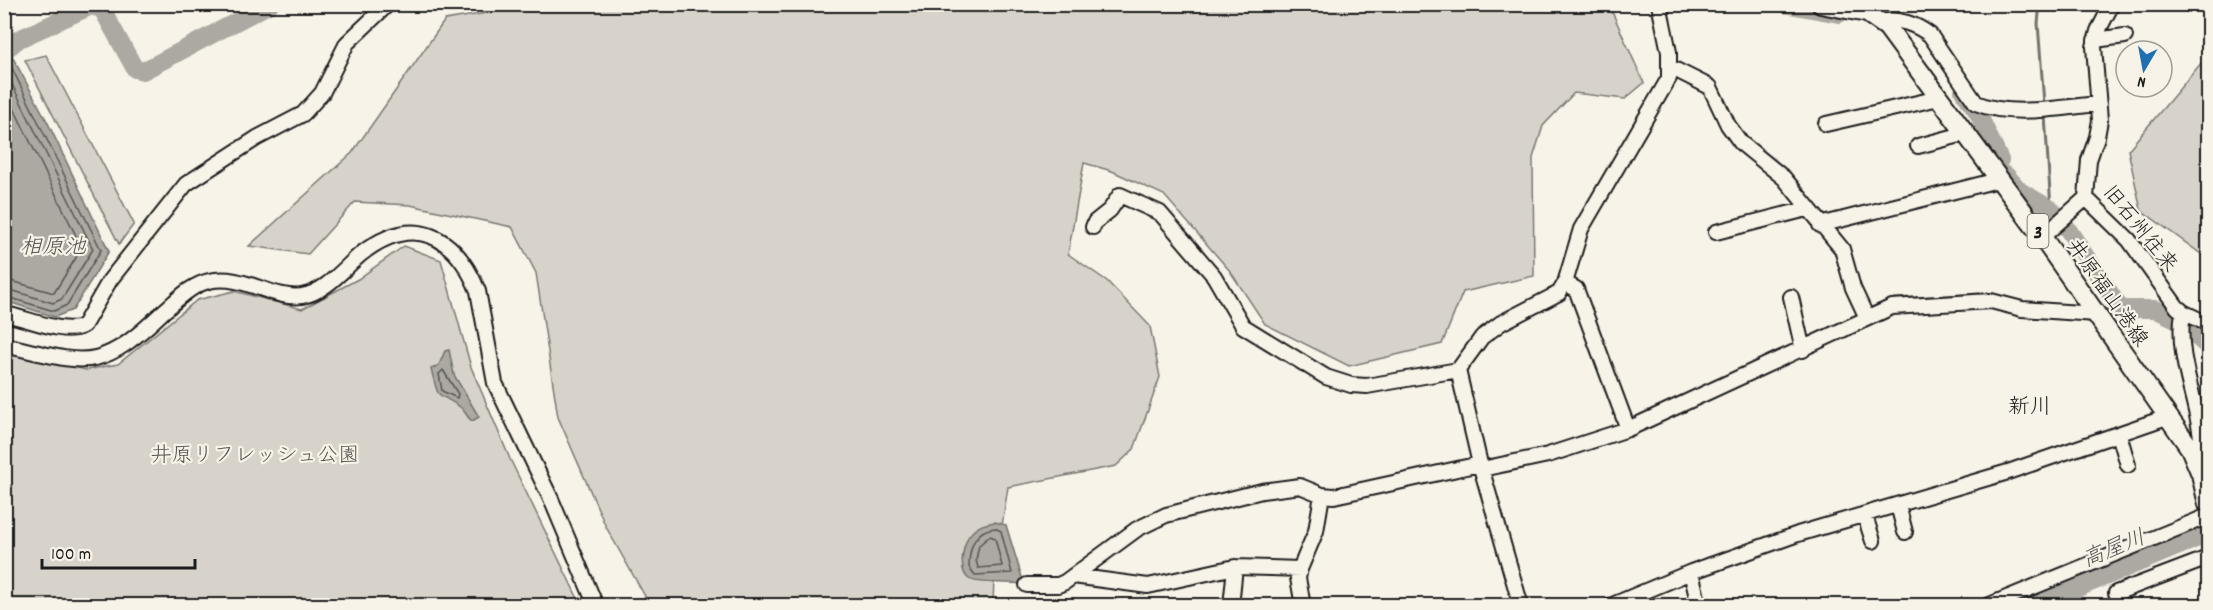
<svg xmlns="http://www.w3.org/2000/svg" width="2213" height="610" viewBox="0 0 2213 610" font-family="Dekko,'Klee One',sans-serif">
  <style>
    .green { fill: #d7d3cb; stroke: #7a7874; stroke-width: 1.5 }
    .water { fill: #aca9a2; stroke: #72716c; stroke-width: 1.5 }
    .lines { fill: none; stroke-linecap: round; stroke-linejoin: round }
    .shore { stroke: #565452; stroke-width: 1.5 }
    .stream { stroke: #72716c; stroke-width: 3 }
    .river { stroke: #aca9a2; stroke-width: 18 }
    .minor-casing { stroke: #1c1c1c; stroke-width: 18 }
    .major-casing { stroke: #1c1c1c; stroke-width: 22 }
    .minor { stroke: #f7f3e8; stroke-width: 14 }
    .major { stroke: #f7f3e8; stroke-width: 18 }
    .labels { text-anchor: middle; stroke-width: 4.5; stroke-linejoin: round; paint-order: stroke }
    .shield { fill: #f7f3e8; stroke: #5e5c59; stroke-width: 1.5 }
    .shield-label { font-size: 20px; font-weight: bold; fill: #1c1c1c }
    .street-label { font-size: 21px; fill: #1c1c1c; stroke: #f7f3e8 }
    .park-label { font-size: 21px; fill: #545351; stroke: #f7f3e8 }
    .water-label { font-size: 22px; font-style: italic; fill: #565452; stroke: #f7f3e8 }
    .neighbourhood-label { font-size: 22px; fill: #1c1c1c; stroke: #f7f3e8 }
  </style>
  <rect width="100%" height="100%" fill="#f7f3e8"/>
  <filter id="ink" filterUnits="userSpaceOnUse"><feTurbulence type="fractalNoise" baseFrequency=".0167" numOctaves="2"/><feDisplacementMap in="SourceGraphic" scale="12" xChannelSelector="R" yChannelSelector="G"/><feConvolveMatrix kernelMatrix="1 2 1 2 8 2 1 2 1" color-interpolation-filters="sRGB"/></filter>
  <g filter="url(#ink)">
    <!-- green -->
    <path class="green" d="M 535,5 L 1609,5 L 1644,83 L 1625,99 L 1574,93 L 1543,126 L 1533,158 L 1534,276 L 1463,292 L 1442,344 L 1349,366 L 1265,324 L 1230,271 L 1164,195 L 1112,171 L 1084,163 L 1068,254 L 1107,281 L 1150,326 L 1160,377 L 1134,449 L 1116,466 L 1008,487 L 994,577 L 993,605 L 650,605 L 606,527 L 558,417 L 536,273 L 512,227 L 410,205 L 355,202 L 308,254 L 249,246 L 352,153 L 445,20 Z
      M 46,55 L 134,224 L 119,244 L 25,60 Z
      M 2208,55 L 2208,259 L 2141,210 L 2128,150 Z
      M 404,246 L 441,260 L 471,367 L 510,459 L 581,605 L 5,606 L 5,351 L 86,370 L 118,364 L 197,300 L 234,291 L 302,309 L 358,279 Z"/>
    <!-- water -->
    <path class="water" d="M 5,43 L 47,121 L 109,251 L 73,310 L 55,317 L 5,301 Z
      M 449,350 L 454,375 L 479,417 L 472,421 C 466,417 466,411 460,407 C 434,389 440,403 431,369 L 439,365 L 445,351 Z
      M 995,522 L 1006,525 L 1023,581 L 1021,584 C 1008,581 978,585 969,579 C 957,570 963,540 973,531 C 979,525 987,523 995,522 Z"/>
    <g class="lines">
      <!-- shore -->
      <path class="shore" d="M 4,52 L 101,250 L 67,305 L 54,311 L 4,296
        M 4,68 L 93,249 L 62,299 L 53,303 L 4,288
        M 4,88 L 82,248 L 54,293 L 4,279
        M 443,370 L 458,394 L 457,398 L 442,391 L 439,374 Z
        M 995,528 L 1001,531 L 1012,573 L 975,575 L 969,567 C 969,548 974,530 995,528 Z
        M 990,536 L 995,538 L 1002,566 L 978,568 L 976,560 L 979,545 Z"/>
      <!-- stream -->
      <path class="stream" d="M 2040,4 L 2038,23 L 2044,104
        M 2045,115 L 2051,209
        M 1869,309 L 1895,299 L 1979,294
        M 2103,310 L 2123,309"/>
      <!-- river -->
      <path class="river" d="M 1784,4 L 1839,14
        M 8,48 L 19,39 L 91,6 L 102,9 L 135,69 L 143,71 L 270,4
        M 1963,91 L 1977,111 L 2000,160
        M 2006,175 L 2020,191 L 2051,209 L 2057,216
        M 2065,225 L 2118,305 L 2123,309 L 2155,309 L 2176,319
        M 2189,330 L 2208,347
        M 2035,606 L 2208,534"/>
      <defs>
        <path id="minor" d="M 2112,4 L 2098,31 L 2094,47 L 2100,120 L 2097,137 L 2089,160 L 2086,198 L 2129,240 L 2177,307 L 2183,312 C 2174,365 2207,416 2202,469
          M 1882,22 C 1898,17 1917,25 1930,35 L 1976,103 C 2012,118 2061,107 2099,104
          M 2095,40 L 2125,36
          M 1670,67 L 1710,87 L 1728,125 L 1741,143 L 1784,178 L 1842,249 L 1853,288 L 1867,318
          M 1826,124 L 1939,98
          M 1918,146 L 1964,134
          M 1820,225 L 1998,180
          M 1093,227 L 1095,222 L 1110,210 L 1120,195 L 1160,213 L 1214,276 L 1243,326 L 1326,377 L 1351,385 L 1367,386 L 1458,370
          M 1716,232 L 1807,209
          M 2042,237 L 2086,198
          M 1565,283 L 1576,289 L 1628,429
          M 1791,297 L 1803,350
          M 2183,312 L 2208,324
          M 4,314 C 25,317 67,337 84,325 L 110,280 L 186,184 L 257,138 L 303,114 L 322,93 L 347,43 L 388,4
          M 4,345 C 88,364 98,374 164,311 C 177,300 191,285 209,281 C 242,273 272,300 302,296 C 326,292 344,268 361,254 C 413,213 455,234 478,291 L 495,383 L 551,499 L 596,606
          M 2119,434 L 2128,465
          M 1482,469 L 1548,455 L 1628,429 L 1892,307 L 1991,301 L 2022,309 L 2096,314
          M 1898,505 L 1905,532
          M 1865,516 L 1873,541
          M 1691,572 L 1699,606
          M 1073,576 L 1148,586 L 1235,567 L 1300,569
          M 1027,585 L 1058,585 L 1065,582 L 1137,529 L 1166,515 L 1262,491 L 1300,486 L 1322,495 L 1334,496 L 1480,464
          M 2116,593 L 2208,558
          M 1231,606 L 1235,567
          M 1303,606 L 1298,578 L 1300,569 L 1316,531 L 1322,495
          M 1521,606 L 1480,464 L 1458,370 L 1482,337 L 1501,323 L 1559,293 L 1565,283 L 1581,229 L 1669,78 L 1669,52 L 1659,4
          M 1610,606 L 1691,572 L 1798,534 L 2008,472 L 2167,417
          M 1987,606 L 2208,516"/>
        <path id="major" d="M 1821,4 L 1867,13 L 1887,27 L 2042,237 L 2190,448 L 2201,474 L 2208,504"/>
      </defs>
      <!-- minor casing -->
      <use href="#minor" class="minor-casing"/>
      <!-- major casing -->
      <use href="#major" class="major-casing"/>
      <!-- minor -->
      <use href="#minor" class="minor"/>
      <!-- major -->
      <use href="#major" class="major"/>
    </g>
  </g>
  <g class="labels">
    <!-- shield labels -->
    <rect class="shield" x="2027.5" y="214" width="21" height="34" rx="4.5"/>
    <g class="shield-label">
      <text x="2038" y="238">3</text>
    </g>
    <!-- street labels -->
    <g class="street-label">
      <text transform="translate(2141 228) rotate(51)" y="7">旧石州往来</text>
      <text transform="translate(2108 292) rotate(55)" y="7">井原福山港線</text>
    </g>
    <!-- park labels -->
    <g class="park-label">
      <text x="255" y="461">井原リフレッシュ公園</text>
    </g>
    <!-- water labels -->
    <g class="water-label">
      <text x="53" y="253">相原池</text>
      <text transform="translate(2113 547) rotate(-22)" y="8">高屋川</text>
    </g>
    <!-- neighbourhood labels -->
    <g class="neighbourhood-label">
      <text x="2030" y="413">新川</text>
    </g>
  </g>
  <!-- margin -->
  <rect width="2213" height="610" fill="none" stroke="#f7f3e8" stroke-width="24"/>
  <rect x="12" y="12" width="2189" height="586" fill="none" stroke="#1c1c1c" stroke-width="2" filter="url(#ink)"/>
  <!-- north arrow -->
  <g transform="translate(2144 69) rotate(190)"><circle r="28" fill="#f7f3e8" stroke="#9f9d96" stroke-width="1.5"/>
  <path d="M0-4.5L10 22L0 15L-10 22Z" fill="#1f6fb2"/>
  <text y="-9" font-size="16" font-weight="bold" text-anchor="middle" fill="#1c1c1c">N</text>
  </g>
  <!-- scale -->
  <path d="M42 559v9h153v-9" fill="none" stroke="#1c1c1c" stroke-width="3"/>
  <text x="51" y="559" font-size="18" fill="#1c1c1c" stroke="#f7f3e8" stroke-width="4.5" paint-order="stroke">100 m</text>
</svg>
